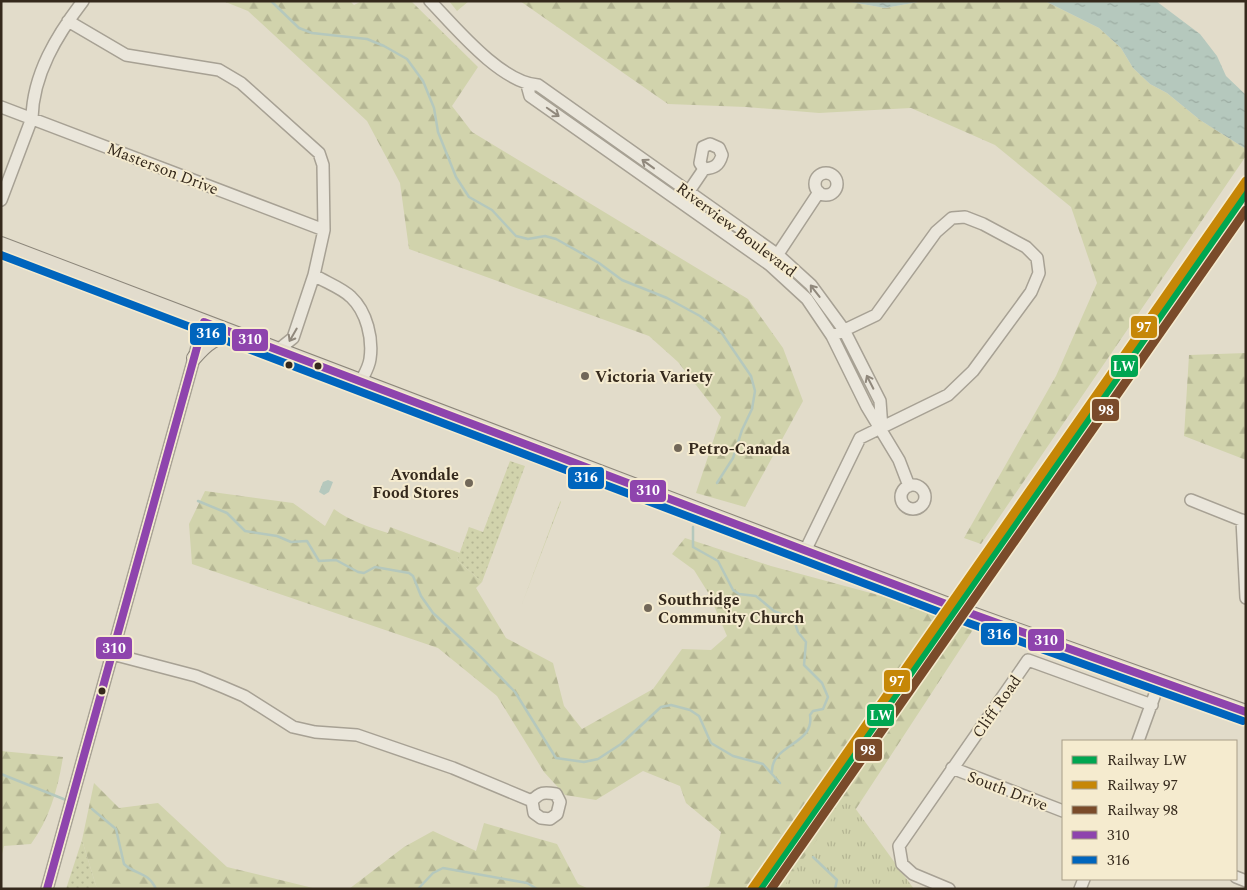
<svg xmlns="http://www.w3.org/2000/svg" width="1247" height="890" viewBox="0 0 1247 890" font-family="Spectral,serif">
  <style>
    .grass { fill: url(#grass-dots) }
    .forest { fill: url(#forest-firs) }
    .park { fill: url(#park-tufts) }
    .water { fill: url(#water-ripples) }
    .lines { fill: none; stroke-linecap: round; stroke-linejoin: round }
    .stream { stroke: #b5c8bd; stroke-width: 2.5 }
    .minor-casing { stroke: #a7a194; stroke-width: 14 }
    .major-casing { stroke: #8c867a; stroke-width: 16 }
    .minor { stroke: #eae6db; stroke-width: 11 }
    .major { stroke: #e2dccd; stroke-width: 14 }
    .bus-1-casing { stroke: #f5ebcf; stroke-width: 11 }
    .bus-2-casing { stroke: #f5ebcf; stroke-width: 11 }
    .bus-1 { stroke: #8e44ad; stroke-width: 8 }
    .bus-2 { stroke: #0065bd; stroke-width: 8 }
    .rail-1-casing { stroke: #f5ebcf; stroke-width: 12 }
    .rail-2-casing { stroke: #f5ebcf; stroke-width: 12 }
    .rail-3-casing { stroke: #f5ebcf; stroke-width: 12 }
    .rail-1 { stroke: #00a651; stroke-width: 9 }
    .rail-2 { stroke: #c68707; stroke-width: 9 }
    .rail-3 { stroke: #7a4b2a; stroke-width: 9 }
    .oneway { stroke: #90887c }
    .bus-dot { fill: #35291c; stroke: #f5ebcf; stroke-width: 2 }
    .poi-dot { fill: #726859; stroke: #f5ebcf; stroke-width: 2 }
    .labels { text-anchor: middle; stroke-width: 4; stroke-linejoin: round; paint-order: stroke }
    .street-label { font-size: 16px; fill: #35291c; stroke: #f5ebcf }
    .poi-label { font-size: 16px; font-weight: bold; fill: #35291c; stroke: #f5ebcf; text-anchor: start }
    .line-badge { stroke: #f5ebcf; stroke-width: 2 }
    .badge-label { font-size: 14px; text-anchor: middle; font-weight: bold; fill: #fff }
  </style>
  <defs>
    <pattern id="grass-dots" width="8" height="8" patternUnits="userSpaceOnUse" patternTransform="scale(1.25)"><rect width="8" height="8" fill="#d1d3ac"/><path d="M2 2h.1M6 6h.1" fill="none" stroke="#b4b593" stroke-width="1.8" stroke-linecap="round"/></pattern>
    <pattern id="forest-firs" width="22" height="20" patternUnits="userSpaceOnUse" patternTransform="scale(1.25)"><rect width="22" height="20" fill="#d1d3ac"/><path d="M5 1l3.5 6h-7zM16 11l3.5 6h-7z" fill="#b4b593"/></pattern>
    <pattern id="park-tufts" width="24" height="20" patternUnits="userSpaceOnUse" patternTransform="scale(1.25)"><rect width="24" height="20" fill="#d1d3ac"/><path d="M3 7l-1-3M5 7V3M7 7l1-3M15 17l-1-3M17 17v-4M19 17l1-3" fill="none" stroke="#b4b593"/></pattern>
    <pattern id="water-ripples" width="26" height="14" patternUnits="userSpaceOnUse" patternTransform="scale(1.25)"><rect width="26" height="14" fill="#b5c8bd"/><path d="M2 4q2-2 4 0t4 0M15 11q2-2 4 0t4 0" fill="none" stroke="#9caca2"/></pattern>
  </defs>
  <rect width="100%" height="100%" fill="#e2dcca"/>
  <!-- grass -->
  <path class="grass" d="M 510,461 L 525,466 L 482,582 L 457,560 L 469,527 L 483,532 Z
    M 561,501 L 561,502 L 522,604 L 560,502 Z
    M 82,840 L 97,889 L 66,889 Z"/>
  <!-- forest -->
  <path class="forest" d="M 223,1 L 350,1 L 354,5 L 362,1 L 411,1 L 478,67 L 452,106 L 472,132 L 748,299 L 783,348 L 803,401 L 745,507 L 696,493 L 721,417 L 678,362 L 649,336 L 409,249 L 400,183 L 367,121 L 248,11 Z
    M 449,1 L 469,1 L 457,11 Z
    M 520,1 L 845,1 L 885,8 L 918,2 L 1045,1 L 1099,28 L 1121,48 L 1133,68 L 1150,84 L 1167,93 L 1200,120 L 1246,149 L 1246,156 L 981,544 L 964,538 L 1056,376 L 1097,283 L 1071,207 L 995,145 L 911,108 L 819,113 L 746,107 L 668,104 Z
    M 1246,353 L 1246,460 L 1184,436 L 1189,355 Z
    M 205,491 L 293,503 L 325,526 L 334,509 C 350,521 369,527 388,533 L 390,527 L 460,553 L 457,560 L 482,582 L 476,588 L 506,638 L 553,663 L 564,706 L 582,729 L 653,689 L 682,649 L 711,650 L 727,636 L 709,594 L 694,570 L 672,554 L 685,538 L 771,566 L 941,612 L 748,889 L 698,889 L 709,886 L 721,832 L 686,803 L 680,786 L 643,771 L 596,800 L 565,795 L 544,772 L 497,696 L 438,648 L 192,564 L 189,524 Z
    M 955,617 L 976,625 L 850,818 L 906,889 L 768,889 Z
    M 1,751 L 63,757 C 58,788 50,818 31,844 L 4,846 L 1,858 Z
    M 94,783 L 119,808 L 158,803 L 227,867 L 317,889 L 97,889 L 82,840 Z
    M 484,823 L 557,844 L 578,884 L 589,889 L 349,889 L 404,847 L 433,831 L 476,851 Z"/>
  <!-- park -->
  <path class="park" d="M 847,797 L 914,889 L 782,889 Z"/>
  <!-- water -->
  <path class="water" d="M 845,1 L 938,1 L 918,2 L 885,8 Z
    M 1045,1 L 1156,1 L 1200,34 L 1217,56 L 1226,76 L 1246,95 L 1246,149 L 1200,120 L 1167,93 L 1150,84 L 1133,68 L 1121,48 L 1099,28 Z
    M 328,480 L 333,482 L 329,492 L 324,495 L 319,492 L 323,482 Z"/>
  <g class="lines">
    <!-- stream -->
    <path class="stream" d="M 271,1 L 299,28 L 312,33 L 367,39 L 384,46 L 407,59 L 423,81 L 434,108 L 438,132 L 456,177 L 469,197 L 492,210 L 516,236 L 528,239 L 545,236 L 556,239 L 599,263 L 622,280 L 667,298 L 700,316 L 721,332 L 751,376 L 755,391 L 752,409 L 742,430 L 733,458 L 717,483
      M 198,501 L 227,513 L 245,531 L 277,536 L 291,542 L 307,541 L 319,561 L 336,560 L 358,572 L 364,573 L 375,567 L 409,573 L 413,576 L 421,596 L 433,613 L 479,655 L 515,692 L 556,758 L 584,762 L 598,759 L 621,744 L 661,707 L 671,705 L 690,710 L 699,716 L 711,743 L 733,756 L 763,764 L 780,783
      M 693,527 L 693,547 L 718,561 L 733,590 L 739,594 L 756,596 L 774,611 L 794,620 L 798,632 L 806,642 L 804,665 L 822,683 L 828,697 L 823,709 L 813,711 L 810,715 C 815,745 771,744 772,772
      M 1,774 L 66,800
      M 92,809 L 116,829 L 124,864 C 135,875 148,871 156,889
      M 813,857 L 837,880 L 835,889
      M 418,889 L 433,873 L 443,868 L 527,883 L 537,889"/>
    <defs>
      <path id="minor" d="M 430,1 C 455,27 501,83 538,85 L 778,255 L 811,285 L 844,330 L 880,401 L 882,429
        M 68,21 L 126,55 L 219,70 L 241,83 L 319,153 L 323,165 L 324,230 L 314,275 L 293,338 L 278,350
        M 527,85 L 530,96 L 770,265 L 807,299 L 832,336 L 867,407 L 899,460 L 909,486
        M 1,107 L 324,230
        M815 184a11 11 0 1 1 22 0a11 11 0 1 1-22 0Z
        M 685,197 L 704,169 C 714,168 719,166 722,155 L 719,148 L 710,144 L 703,147 L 700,163 L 704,169
        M 1,200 L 32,118 C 33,74 57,35 83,1
        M 774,260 L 819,192
        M 314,275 C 325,282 342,288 351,297 C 367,312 373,339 370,359 C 369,367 364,375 361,381
        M901 497a12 12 0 1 1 24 0a12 12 0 1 1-24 0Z
        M 1191,500 L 1246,522
        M 1242,520 L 1246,598
        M 805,551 L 860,438 L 948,395 L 973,371 L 1031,292 L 1039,273 L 1037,258 L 1026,247 L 983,224 L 965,217 L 952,218 L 936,232 L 876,315 L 832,336
        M 112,654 L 196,676 L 223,687 L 244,696 L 293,727 L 315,732 L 357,735 L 453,768 L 532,801 L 534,813 L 541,818 L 550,819 L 557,814 L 560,802 L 556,794 C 544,792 540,792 532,801
        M 1138,741 L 1159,683
        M 952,768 L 1063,811
        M 1236,877 L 1246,881
        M 47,889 L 204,322
        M 949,889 L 913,874 L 902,864 L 899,846 L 1028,660 L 1152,705
        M 1080,889 L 1084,879"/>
      <path id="major" d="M 1,244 L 975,615 L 1246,712
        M 194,358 C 207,343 216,336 236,334"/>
    </defs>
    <!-- minor casing -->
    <use href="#minor" class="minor-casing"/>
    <!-- major casing -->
    <use href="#major" class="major-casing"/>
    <!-- minor -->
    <use href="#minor" class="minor"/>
    <!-- major -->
    <use href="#major" class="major"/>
    <defs>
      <path id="bus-1" d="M 47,889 L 204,322 L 975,615 L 1246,712"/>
      <path id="bus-2" d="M 1,255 L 971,624 L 1243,721"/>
    </defs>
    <!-- bus-1 casing -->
    <use href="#bus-1" class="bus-1-casing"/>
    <!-- bus-2 casing -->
    <use href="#bus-2" class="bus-2-casing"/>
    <!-- bus-1 -->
    <use href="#bus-1" class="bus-1"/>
    <!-- bus-2 -->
    <use href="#bus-2" class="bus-2"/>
    <defs>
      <path id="rail-1" d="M 759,889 L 1246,192"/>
      <path id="rail-2" d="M 752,889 L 1246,181"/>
      <path id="rail-3" d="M 771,889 L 1246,210"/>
    </defs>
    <!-- rail-1 casing -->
    <use href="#rail-1" class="rail-1-casing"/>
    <!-- rail-2 casing -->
    <use href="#rail-2" class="rail-2-casing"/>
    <!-- rail-3 casing -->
    <use href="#rail-3" class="rail-3-casing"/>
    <!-- rail-1 -->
    <use href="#rail-1" class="rail-1"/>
    <!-- rail-2 -->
    <use href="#rail-2" class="rail-2"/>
    <!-- rail-3 -->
    <use href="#rail-3" class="rail-3"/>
  </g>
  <!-- one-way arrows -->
  <defs><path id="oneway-shaft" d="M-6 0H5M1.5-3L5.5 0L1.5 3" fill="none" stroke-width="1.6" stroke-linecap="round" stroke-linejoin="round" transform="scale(1.25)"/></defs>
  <g class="oneway">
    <use href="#oneway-shaft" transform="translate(553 112) rotate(35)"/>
    <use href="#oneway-shaft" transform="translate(648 164) rotate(-144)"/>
    <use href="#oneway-shaft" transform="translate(815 291) rotate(-128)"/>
    <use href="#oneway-shaft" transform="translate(293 335) rotate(120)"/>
    <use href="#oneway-shaft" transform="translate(870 382) rotate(-117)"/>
  </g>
  <!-- markers -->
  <g class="bus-dot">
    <circle cx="289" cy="365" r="4.5"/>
    <circle cx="318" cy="366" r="4.5"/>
    <circle cx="102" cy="691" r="4.5"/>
  </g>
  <g class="poi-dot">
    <circle cx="585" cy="376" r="5"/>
    <circle cx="678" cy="448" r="5"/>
    <circle cx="469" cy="483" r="5"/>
    <circle cx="648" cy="608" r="5"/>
  </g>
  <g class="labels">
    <!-- street labels -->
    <g class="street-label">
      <text transform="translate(163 168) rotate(21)" y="6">Masterson Drive</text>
      <text transform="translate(737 229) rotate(37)" y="6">Riverview Boulevard</text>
      <text transform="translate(996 706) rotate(-55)" y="6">Cliff Road</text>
      <text transform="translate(1008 790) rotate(21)" y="6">South Drive</text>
    </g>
    <!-- poi labels -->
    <g class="poi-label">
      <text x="595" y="382">Victoria Variety</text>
      <text x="688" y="454">Petro-Canada</text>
      <text x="459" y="480" text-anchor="end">Avondale<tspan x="459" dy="18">Food Stores</tspan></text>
      <text x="658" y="605">Southridge<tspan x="658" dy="18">Community Church</tspan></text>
    </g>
  </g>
  <g class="line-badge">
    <rect x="1130" y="315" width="28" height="24" rx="5" fill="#c68707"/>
    <rect x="189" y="322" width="38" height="24" rx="5" fill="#0065bd"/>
    <rect x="231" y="328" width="38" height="24" rx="5" fill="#8e44ad"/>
    <rect x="1110" y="354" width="29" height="24" rx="5" fill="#00a651"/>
    <rect x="1091" y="398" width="29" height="24" rx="5" fill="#7a4b2a"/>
    <rect x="567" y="466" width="38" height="24" rx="5" fill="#0065bd"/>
    <rect x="629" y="479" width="38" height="24" rx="5" fill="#8e44ad"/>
    <rect x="980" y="622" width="38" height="24" rx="5" fill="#0065bd"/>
    <rect x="1027" y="628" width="38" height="24" rx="5" fill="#8e44ad"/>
    <rect x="95" y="636" width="38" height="24" rx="5" fill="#8e44ad"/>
    <rect x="883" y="669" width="28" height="24" rx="5" fill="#c68707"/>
    <rect x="866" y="703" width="29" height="24" rx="5" fill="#00a651"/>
    <rect x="854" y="738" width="29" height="24" rx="5" fill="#7a4b2a"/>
  </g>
  <g class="badge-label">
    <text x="1144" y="332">97</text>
    <text x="208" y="338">316</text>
    <text x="250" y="344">310</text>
    <text x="1124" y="371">LW</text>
    <text x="1106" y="415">98</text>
    <text x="586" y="482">316</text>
    <text x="648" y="495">310</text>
    <text x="999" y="639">316</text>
    <text x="1046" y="645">310</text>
    <text x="114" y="653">310</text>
    <text x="897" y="686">97</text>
    <text x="881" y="720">LW</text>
    <text x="868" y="755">98</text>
  </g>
  <!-- border -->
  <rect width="1247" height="890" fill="none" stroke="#35291c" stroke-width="5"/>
  <!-- legend -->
  <rect x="1062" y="740" width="175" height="140" fill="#f5ebcf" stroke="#a89d87"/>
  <rect x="1072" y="756" width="25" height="8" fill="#00a651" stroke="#a89d87"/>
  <text x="1107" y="765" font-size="15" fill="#35291c">Railway LW</text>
  <rect x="1072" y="781" width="25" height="8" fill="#c68707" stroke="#a89d87"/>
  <text x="1107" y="790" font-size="15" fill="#35291c">Railway 97</text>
  <rect x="1072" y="806" width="25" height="8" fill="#7a4b2a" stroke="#a89d87"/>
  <text x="1107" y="815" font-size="15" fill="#35291c">Railway 98</text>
  <rect x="1072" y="831" width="25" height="8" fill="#8e44ad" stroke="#a89d87"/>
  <text x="1107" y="840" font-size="15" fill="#35291c">310</text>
  <rect x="1072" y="856" width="25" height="8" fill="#0065bd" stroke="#a89d87"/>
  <text x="1107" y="865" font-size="15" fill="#35291c">316</text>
</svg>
